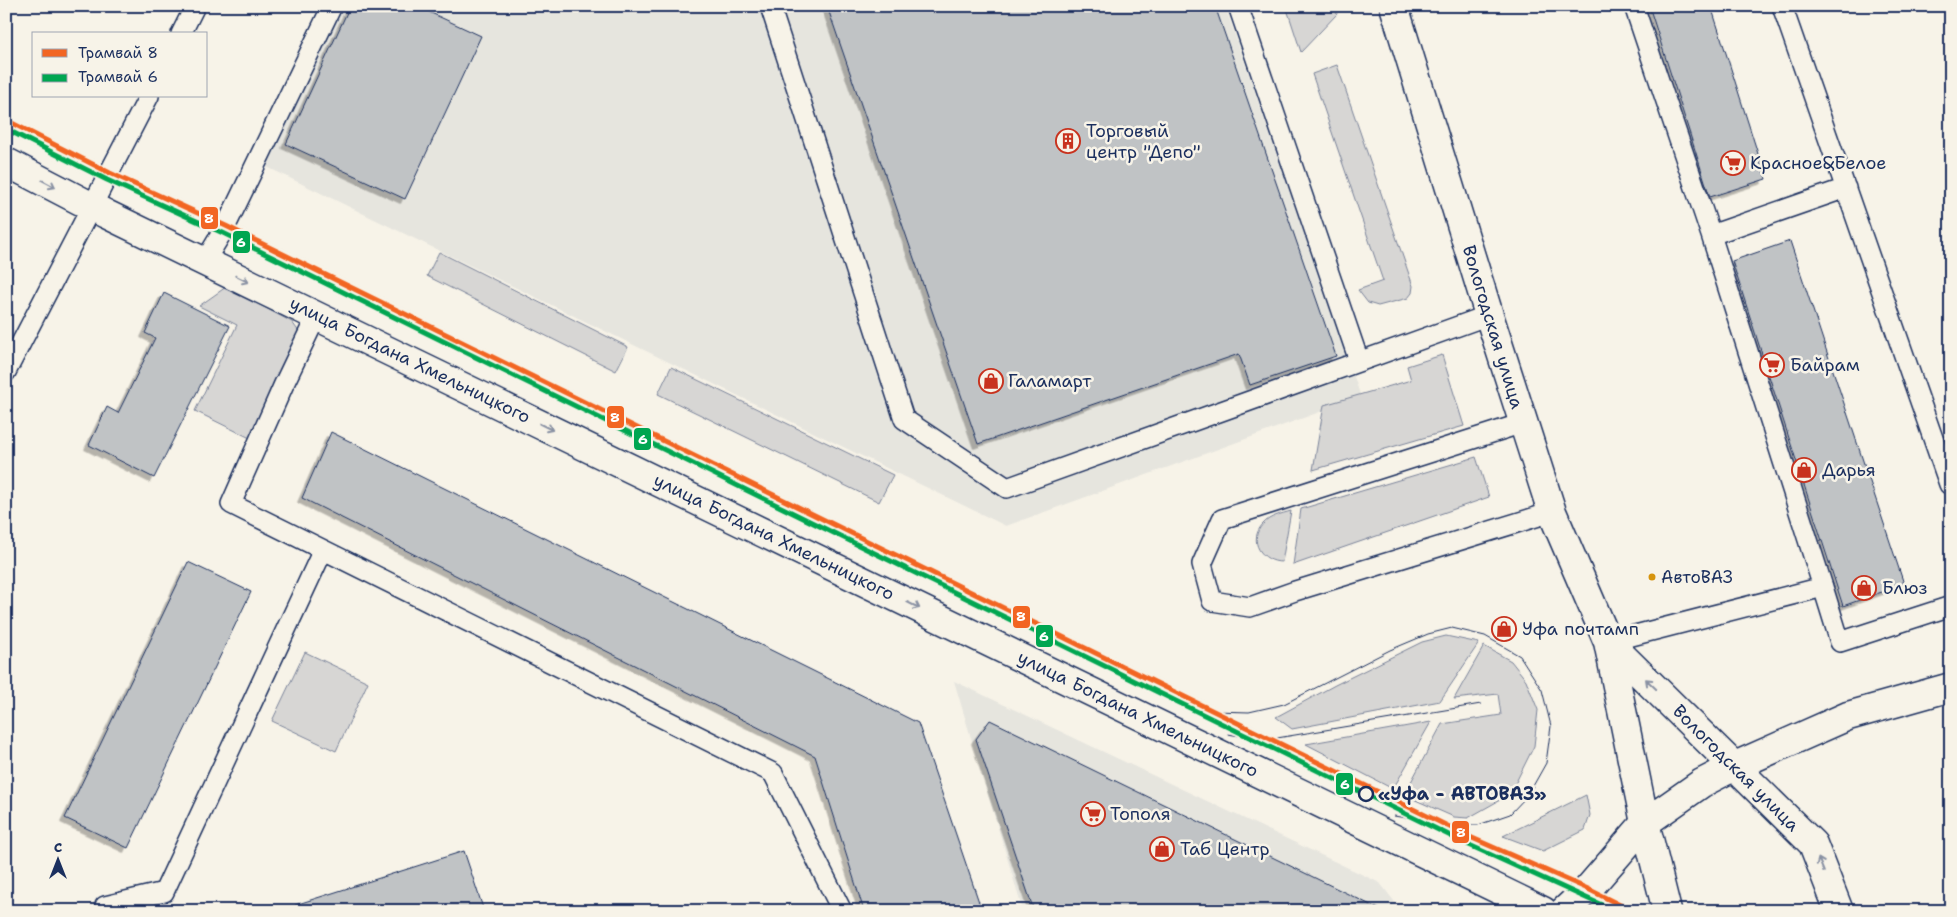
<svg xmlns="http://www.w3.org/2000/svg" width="1957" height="917" viewBox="0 0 1957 917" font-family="'Shantell Sans',sans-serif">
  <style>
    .built { fill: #e6e5de }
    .green { fill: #d7d6d4; stroke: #798299 }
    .building { fill: #c0c3c5; stroke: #1b2f5e; filter: url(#shadow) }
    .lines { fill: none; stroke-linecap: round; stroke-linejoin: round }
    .lane-casing { stroke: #1b2f5e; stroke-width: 22 }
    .street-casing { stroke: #1b2f5e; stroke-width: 31 }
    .secondary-casing { stroke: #1b2f5e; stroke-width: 31 }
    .lane { stroke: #f7f3e8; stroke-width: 19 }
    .street { stroke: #f7f3e8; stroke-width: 28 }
    .secondary { stroke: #f7f3e8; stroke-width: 28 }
    .tram { stroke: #1b2f5e; stroke-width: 1 }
    .tram-1-casing { stroke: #f7f3e8; stroke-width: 9 }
    .tram-2-casing { stroke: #f7f3e8; stroke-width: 9 }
    .tram-1 { stroke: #f26522; stroke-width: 5 }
    .tram-2 { stroke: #00a651; stroke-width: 5 }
    .oneway { stroke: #8991a3 }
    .bus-dot { fill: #d6940e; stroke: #f7f3e8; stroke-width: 2 }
    .stop-dot { fill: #f7f3e8; stroke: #1b2f5e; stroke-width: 2.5 }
    .labels { text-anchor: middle; stroke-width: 5; stroke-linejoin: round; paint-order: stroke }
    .bus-label { font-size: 17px; fill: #1b2f5e; stroke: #f7f3e8; text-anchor: start }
    .poi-label { font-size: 18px; fill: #1b2f5e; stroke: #f7f3e8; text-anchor: start }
    .street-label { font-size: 18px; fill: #1b2f5e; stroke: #f7f3e8 }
    .stop-label { font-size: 18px; font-weight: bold; fill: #1b2f5e; stroke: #f7f3e8; text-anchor: start }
    .line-badge { stroke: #f7f3e8; stroke-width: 2 }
    .badge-label { font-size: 14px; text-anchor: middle; font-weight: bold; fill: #fff }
  </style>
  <defs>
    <filter id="shadow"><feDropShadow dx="-4.5" dy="4.5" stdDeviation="0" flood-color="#0004"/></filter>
  </defs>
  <rect width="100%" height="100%" fill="#f7f3e8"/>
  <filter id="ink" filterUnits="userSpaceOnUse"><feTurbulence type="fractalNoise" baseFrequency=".02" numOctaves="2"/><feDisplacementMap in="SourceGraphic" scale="10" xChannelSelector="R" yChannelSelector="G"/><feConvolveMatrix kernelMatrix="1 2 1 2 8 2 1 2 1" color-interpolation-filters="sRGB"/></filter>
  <g filter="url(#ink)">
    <!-- built -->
    <path class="built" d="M 339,6 L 1225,6 L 1361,397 L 1006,526 L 263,165 Z
      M 954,681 L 1380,883 L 1394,901 L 1398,911 L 1023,911 Z"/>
    <!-- green -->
    <path class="green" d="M 1286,6 L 1335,6 L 1337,14 L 1301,52 Z
      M 1337,65 L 1413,286 L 1412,293 L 1408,298 L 1378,306 L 1368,303 L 1358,290 L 1383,281 L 1312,74 Z
      M 439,252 L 628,347 L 616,371 L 427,276 Z
      M 226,287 L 292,322 L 299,332 L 250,438 L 195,411 L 237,325 L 199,306 Z
      M 1442,355 L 1464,426 L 1313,470 L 1324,405 L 1411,380 L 1407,366 Z
      M 671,367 L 893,475 L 879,502 L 658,394 Z
      M 1476,457 L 1489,497 L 1293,565 L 1301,509 Z
      M 1291,511 L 1282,562 C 1262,562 1247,541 1263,524 C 1270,516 1281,514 1291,511 Z
      M 1446,636 L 1479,643 L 1440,701 L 1292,729 L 1276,717 L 1335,685 L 1422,642 Z
      M 1484,646 L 1511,661 L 1526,680 L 1538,710 L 1534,746 L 1516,782 L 1500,800 L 1468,818 L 1454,817 L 1404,795 L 1442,724 L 1501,715 L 1498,694 L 1454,699 Z
      M 305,652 L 368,682 L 336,751 L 272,721 Z
      M 1431,722 L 1393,789 L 1306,744 Z
      M 1586,795 L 1590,815 L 1585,830 L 1543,851 L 1503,836 Z"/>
    <!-- building -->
    <path class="building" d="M 350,6 L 416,6 L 481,36 L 405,199 L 286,144 Z
      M 827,6 L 1215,6 L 1336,356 L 1250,385 L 1239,354 L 978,444 Z
      M 1649,6 L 1711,6 L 1766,179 L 1710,197 Z
      M 1790,241 L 1904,584 L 1843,606 L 1732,261 Z
      M 164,293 L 230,326 L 154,478 L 89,445 L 107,407 L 118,413 L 155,338 L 145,333 Z
      M 331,432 L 918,723 L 982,911 L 864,911 L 815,756 L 302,498 Z
      M 188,562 L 251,592 L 128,848 L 65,818 Z
      M 990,720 L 1383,911 L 1034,911 L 976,739 Z
      M 464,851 L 484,911 L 296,911 L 295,905 Z"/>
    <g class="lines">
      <defs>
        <path id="lane" d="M 770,6 L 904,419 L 1007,488 L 1489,315
          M 1238,6 L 1359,361
          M 1782,6 L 1949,484 L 1951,484
          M 181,34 L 195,6
          M 1711,235 L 1846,188
          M 205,261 L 226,226 L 332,6
          M 317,315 L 284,384 L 231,504 L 773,773 L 842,911
          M 6,372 L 149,96
          M 1523,423 L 1222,519 L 1202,564 L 1212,601 L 1250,607 L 1295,591 L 1552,512
          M 1823,587 L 1840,642 L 1951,606
          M 1608,642 L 1823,587 L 1711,235 L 1634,6
          M 104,911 L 105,906 L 164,892 L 323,550"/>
        <path id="street" d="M 1564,911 L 1588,889 L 1645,823 L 1702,783 L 1735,766 L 1848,716 L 1951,687"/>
        <path id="secondary" d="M 1394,6 L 1489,315 L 1552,512 L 1608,642 L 1645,823 L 1667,911
          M 6,162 L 106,214 L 1543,911
          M 1608,642 L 1813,844 L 1839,911"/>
      </defs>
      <!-- lane casing -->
      <use href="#lane" class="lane-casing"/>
      <!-- street casing -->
      <use href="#street" class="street-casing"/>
      <!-- secondary casing -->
      <use href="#secondary" class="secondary-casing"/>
      <!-- lane -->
      <use href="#lane" class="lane"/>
      <!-- street -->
      <use href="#street" class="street"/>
      <!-- secondary -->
      <use href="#secondary" class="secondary"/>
      <!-- tram -->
      <path class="tram" d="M 1214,711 L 1249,712 L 1284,704 L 1390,650 L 1428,634 L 1452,628 L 1485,636 L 1520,656 L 1542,690 L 1551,726 L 1546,763 L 1528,795 L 1510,814 L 1478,825 L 1447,825 L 1394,816
        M 1228,734 L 1250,738 L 1271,739 L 1481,704"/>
      <defs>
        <path id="tram-1" d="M 6,120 L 110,173 L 226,226 L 1470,837 L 1588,889 L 1632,911"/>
        <path id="tram-2" d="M 6,129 L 107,180 L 223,233 L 1467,844 L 1615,911"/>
      </defs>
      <!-- tram-1 casing -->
      <use href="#tram-1" class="tram-1-casing"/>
      <!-- tram-2 casing -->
      <use href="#tram-2" class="tram-2-casing"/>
      <!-- tram-1 -->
      <use href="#tram-1" class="tram-1"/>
      <!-- tram-2 -->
      <use href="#tram-2" class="tram-2"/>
    </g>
    <!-- one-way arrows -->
    <defs><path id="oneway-shaft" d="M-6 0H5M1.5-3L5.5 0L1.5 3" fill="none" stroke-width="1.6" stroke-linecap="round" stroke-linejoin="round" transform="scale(1.25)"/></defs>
    <g class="oneway">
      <use href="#oneway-shaft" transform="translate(49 184) rotate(28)"/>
      <use href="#oneway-shaft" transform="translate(242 279) rotate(26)"/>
      <use href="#oneway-shaft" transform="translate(546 427) rotate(26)"/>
      <use href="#oneway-shaft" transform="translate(913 605) rotate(26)"/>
      <use href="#oneway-shaft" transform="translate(1651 684) rotate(-136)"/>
      <use href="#oneway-shaft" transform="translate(1821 865) rotate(-112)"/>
    </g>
  </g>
  <!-- icons -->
  <defs>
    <symbol id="building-ring" viewBox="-11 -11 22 22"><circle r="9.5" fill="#f7f3e8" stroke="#c8321e" stroke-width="1.5"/><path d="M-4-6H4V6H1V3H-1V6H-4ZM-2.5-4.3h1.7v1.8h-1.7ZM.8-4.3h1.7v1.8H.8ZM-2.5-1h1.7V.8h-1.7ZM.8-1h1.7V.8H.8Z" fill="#c8321e"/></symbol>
    <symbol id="supermarket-ring" viewBox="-11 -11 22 22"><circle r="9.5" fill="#f7f3e8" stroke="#c8321e" stroke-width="1.5"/><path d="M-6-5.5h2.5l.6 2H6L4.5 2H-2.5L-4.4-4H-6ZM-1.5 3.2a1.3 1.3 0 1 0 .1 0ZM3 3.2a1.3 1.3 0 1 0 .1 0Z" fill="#c8321e"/></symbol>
    <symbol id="shop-ring" viewBox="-11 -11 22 22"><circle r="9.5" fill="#f7f3e8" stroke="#c8321e" stroke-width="1.5"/><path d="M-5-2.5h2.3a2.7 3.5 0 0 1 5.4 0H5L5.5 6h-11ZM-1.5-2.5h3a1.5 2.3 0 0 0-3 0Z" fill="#c8321e"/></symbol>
  </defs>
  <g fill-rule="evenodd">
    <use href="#building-ring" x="1054" y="127" width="28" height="28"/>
    <use href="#supermarket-ring" x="1719" y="149" width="28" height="28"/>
    <use href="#supermarket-ring" x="1758" y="351" width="28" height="28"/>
    <use href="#shop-ring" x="977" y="367" width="28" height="28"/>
    <use href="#shop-ring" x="1790" y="456" width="28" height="28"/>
    <use href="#shop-ring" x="1850" y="574" width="28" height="28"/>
    <use href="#shop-ring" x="1490" y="615" width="28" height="28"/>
    <use href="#supermarket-ring" x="1079" y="800" width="28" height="28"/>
    <use href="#shop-ring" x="1148" y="835" width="28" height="28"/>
  </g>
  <!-- markers -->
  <circle class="bus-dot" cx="1652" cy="577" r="4.5"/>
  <circle class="stop-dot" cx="1366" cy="794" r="7"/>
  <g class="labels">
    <!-- bus labels -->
    <g class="bus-label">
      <text x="1661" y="583">АвтоВАЗ</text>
    </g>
    <!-- poi labels -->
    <g class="poi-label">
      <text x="1086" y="137">Торговый<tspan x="1086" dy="21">центр "Депо"</tspan></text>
      <text x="1750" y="169">Красное&amp;Белое</text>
      <text x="1790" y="371">Байрам</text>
      <text x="1008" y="387">Галамарт</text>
      <text x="1822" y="476">Дарья</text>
      <text x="1882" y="594">Блюз</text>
      <text x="1522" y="635">Уфа почтамп</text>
      <text x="1110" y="820">Тополя</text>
      <text x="1180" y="855">Таб Центр</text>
    </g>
    <!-- street labels -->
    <g class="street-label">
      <text transform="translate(1493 327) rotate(73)" y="6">Вологодская улица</text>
      <text transform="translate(410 360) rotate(26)" y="6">улица Богдана Хмельницкого</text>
      <text transform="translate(774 537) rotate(26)" y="6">улица Богдана Хмельницкого</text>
      <text transform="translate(1138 714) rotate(26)" y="6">улица Богдана Хмельницкого</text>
      <text transform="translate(1736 768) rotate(45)" y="6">Вологодская улица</text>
    </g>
    <!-- stop labels -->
    <g class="stop-label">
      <text x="1378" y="800">«Уфа - АВТОВАЗ»</text>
    </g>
  </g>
  <g class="line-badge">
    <rect x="200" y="206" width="19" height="24" rx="5" fill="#f26522"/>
    <rect x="232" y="230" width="19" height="24" rx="5" fill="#00a651"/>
    <rect x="606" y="405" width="19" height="24" rx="5" fill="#f26522"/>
    <rect x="633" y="427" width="19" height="24" rx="5" fill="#00a651"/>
    <rect x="1012" y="605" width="19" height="24" rx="5" fill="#f26522"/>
    <rect x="1035" y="624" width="19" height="24" rx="5" fill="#00a651"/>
    <rect x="1335" y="772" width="19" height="24" rx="5" fill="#00a651"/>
    <rect x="1451" y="820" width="19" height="24" rx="5" fill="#f26522"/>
  </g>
  <g class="badge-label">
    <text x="209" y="223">8</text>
    <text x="241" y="247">6</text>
    <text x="615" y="422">8</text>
    <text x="643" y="444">6</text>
    <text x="1021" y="621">8</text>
    <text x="1044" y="641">6</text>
    <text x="1345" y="789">6</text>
    <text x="1461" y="837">8</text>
  </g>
  <!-- margin -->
  <rect width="1957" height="917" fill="none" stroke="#f7f3e8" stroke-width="25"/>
  <rect x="12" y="12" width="1932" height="892" fill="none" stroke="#1b2f5e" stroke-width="2" filter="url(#ink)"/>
  <!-- legend -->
  <rect x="32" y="32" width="175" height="65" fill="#f7f3e8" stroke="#9fa5b1"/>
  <rect x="42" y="49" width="25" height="8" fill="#f26522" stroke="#9fa5b1"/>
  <text x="78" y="58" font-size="15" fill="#1b2f5e">Трамвай 8</text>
  <rect x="42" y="74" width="25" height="8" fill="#00a651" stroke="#9fa5b1"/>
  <text x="78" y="82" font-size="15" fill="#1b2f5e">Трамвай 6</text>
  <!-- north arrow -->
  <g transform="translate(58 860)" stroke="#f7f3e8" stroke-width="4" paint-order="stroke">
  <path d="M0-4L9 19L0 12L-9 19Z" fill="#1b2f5e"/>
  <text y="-8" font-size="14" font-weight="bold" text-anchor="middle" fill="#1b2f5e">С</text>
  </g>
</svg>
